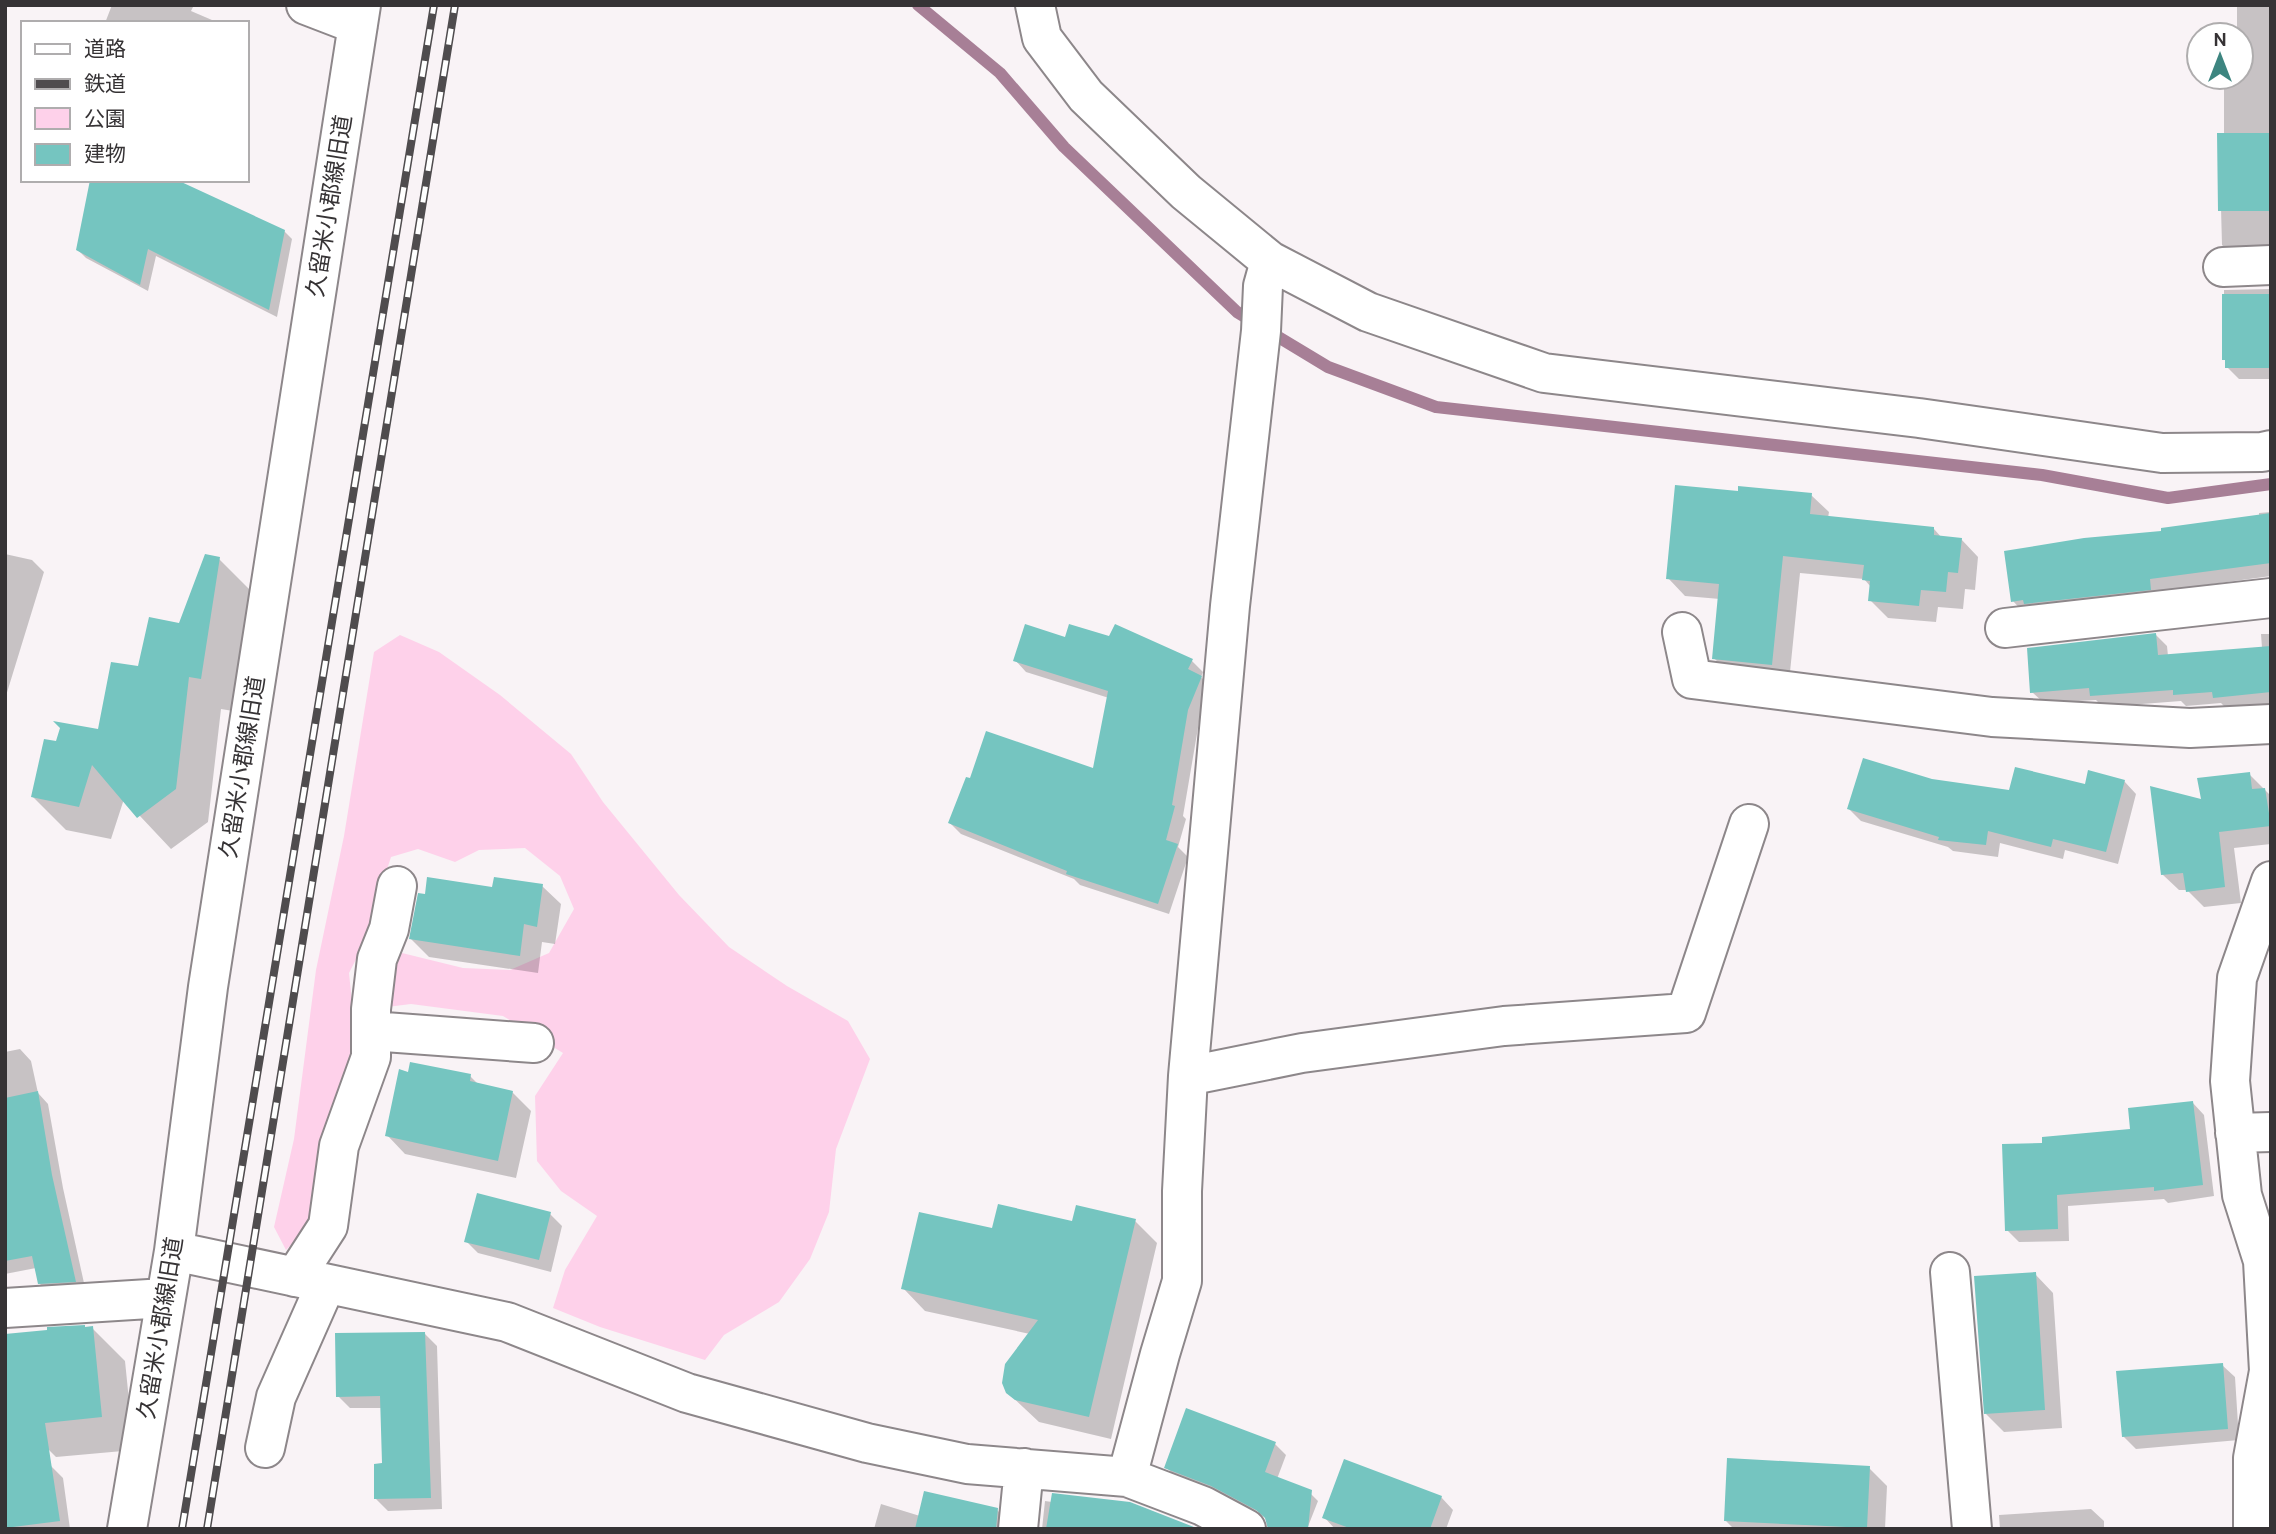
<svg xmlns="http://www.w3.org/2000/svg" width="2276" height="1534" viewBox="0 0 2276 1534" font-family="Overpass,'Noto Sans JP',sans-serif">
  <style>
    .green { fill: #fed1ea }
    .shadow { fill: #0003 }
    .lines { fill: none; stroke-linecap: round; stroke-linejoin: round }
    .stream { stroke: #a77f96; stroke-width: 12 }
    .building { fill: #75c5c0 }
    .minor-casing { stroke: #8d878a; stroke-width: 42 }
    .minor { stroke: #fff; stroke-width: 38 }
    .rail-casing { stroke: #4f4c4e; stroke-width: 8 }
    .rail { stroke: #fff; stroke-width: 5; stroke-dasharray: 16; stroke-linecap: butt }
    .labels { text-anchor: middle; stroke-width: 7; stroke-linejoin: round; paint-order: stroke }
    .street-label { font-size: 23px; fill: #363335; stroke: #fff }
  </style>
  <rect width="100%" height="100%" fill="#f9f3f6"/>
  <!-- green -->
  <path class="green" d="M 400,635 L 439,652 L 500,695 L 571,754 L 603,802 L 679,895 L 729,947 L 787,986 L 848,1021 L 870,1059 L 836,1149 L 829,1212 L 810,1259 L 779,1302 L 724,1335 L 705,1360 L 600,1327 L 553,1308 L 565,1270 L 597,1216 L 561,1191 L 537,1161 L 535,1096 L 563,1053 L 503,1016 L 411,1004 L 387,1007 L 388,982 L 402,953 L 463,968 L 510,970 L 549,953 L 574,909 L 560,876 L 525,848 L 479,850 L 455,862 L 418,849 L 391,857 L 380,891 L 374,924 L 349,973 L 355,1032 L 354,1056 L 344,1105 L 323,1132 L 316,1168 L 314,1206 L 309,1226 L 286,1250 L 274,1227 L 294,1139 L 316,970 L 344,836 L 374,652 Z"/>
  <!-- shadow -->
  <path class="shadow" d="M 112,5 L 194,5 L 191,11 L 219,23 L 105,23 Z
    M 2237,5 L 2271,5 L 2271,255 L 2233,256 L 2222,245 L 2219,134 L 2224,134 L 2224,77 L 2241,77 L 2241,35 L 2224,35 L 2224,30 L 2237,30 Z
    M 284,231 L 292,239 L 277,317 L 156,256 L 148,291 L 86,258 L 77,249 Z
    M 2271,289 L 2271,379 L 2239,379 L 2227,367 L 2227,362 L 2224,359 L 2224,290 Z
    M 1739,493 L 1811,495 L 1829,512 L 1828,518 L 1934,529 L 1942,538 L 1961,539 L 1978,557 L 1975,590 L 1965,589 L 1963,609 L 1938,607 L 1936,622 L 1888,618 L 1870,600 L 1871,587 L 1864,579 L 1800,573 L 1789,682 L 1731,676 L 1714,658 L 1720,599 L 1685,596 L 1668,578 Z
    M 2271,512 L 2271,576 L 2161,591 L 2162,601 L 2025,614 L 2013,601 L 2163,532 L 2259,516 L 2259,513 Z
    M 5,554 L 32,560 L 44,572 L 5,699 Z
    M 219,559 L 252,592 L 233,711 L 221,709 L 208,822 L 171,849 L 124,799 L 111,839 L 66,830 L 33,797 L 57,743 L 100,731 L 139,668 L 180,625 Z
    M 2261,634 L 2271,634 L 2271,714 L 2226,708 L 2221,703 L 2186,706 L 2181,701 L 2103,707 L 2096,700 L 2044,703 L 2032,692 L 2156,635 L 2167,646 L 2168,656 L 2262,648 Z
    M 1066,639 L 1192,661 L 1203,672 L 1201,677 L 1212,689 L 1199,722 L 1183,816 L 1186,819 L 1178,847 L 1188,857 L 1169,914 L 1080,885 L 1074,879 L 961,834 L 950,823 L 1094,771 L 1109,698 L 1026,672 L 1015,660 Z
    M 2249,774 L 2271,796 L 2271,844 L 2234,848 L 2241,903 L 2204,907 L 2187,890 L 2179,890 L 2162,874 L 2203,802 Z
    M 1932,781 L 2010,792 L 2124,781 L 2136,794 L 2118,864 L 2065,850 L 2063,859 L 2000,843 L 1998,857 L 1953,851 L 1948,847 L 1861,821 L 1849,809 Z
    M 542,886 L 561,904 L 555,944 L 542,942 L 538,973 L 429,957 L 410,938 L 494,889 Z
    M 20,1049 L 31,1061 L 38,1093 L 48,1104 L 63,1188 L 86,1292 L 51,1295 L 39,1283 L 36,1268 L 5,1274 L 5,1052 Z
    M 470,1076 L 479,1085 L 512,1092 L 531,1111 L 516,1178 L 405,1154 L 387,1135 Z
    M 2192,1102 L 2204,1115 L 2214,1196 L 2168,1203 L 2164,1199 L 2068,1206 L 2069,1241 L 2019,1242 L 2007,1230 L 2044,1144 L 2132,1131 Z
    M 2269,1155 L 2271,1155 L 2271,1193 L 2270,1192 Z
    M 550,1214 L 562,1226 L 551,1272 L 478,1253 L 466,1241 Z
    M 1135,1221 L 1157,1243 L 1111,1439 L 1039,1422 L 1007,1392 L 1030,1334 L 925,1311 L 903,1288 L 994,1231 Z
    M 2035,1274 L 2053,1293 L 2062,1428 L 2004,1432 L 1986,1414 Z
    M 92,1328 L 125,1361 L 134,1450 L 56,1457 L 23,1424 Z
    M 425,1334 L 437,1346 L 442,1509 L 388,1511 L 376,1499 L 384,1465 L 382,1408 L 350,1408 L 338,1396 Z
    M 2222,1365 L 2235,1377 L 2239,1440 L 2136,1449 L 2123,1436 Z
    M 1275,1444 L 1286,1455 L 1277,1479 L 1307,1490 L 1318,1501 L 1307,1529 L 1302,1529 L 1177,1478 L 1166,1467 Z
    M 51,1466 L 63,1478 L 70,1529 L 5,1529 L 5,1476 Z
    M 1869,1468 L 1887,1486 L 1885,1529 L 1734,1529 L 1726,1521 Z
    M 1441,1497 L 1453,1510 L 1446,1529 L 1335,1529 L 1324,1517 Z
    M 1045,1501 L 1052,1502 L 1195,1529 L 1042,1529 Z
    M 881,1504 L 920,1516 L 997,1510 L 1009,1522 L 1008,1529 L 874,1529 Z
    M 2091,1509 L 2104,1521 L 2104,1529 L 2000,1529 L 1999,1515 Z"/>
  <g class="lines">
    <!-- stream -->
    <path class="stream" d="M 918,5 L 1000,73 L 1064,147 L 1237,312 L 1328,367 L 1436,407 L 2042,475 L 2168,498 L 2271,484"/>
  </g>
  <!-- building -->
  <path class="building" d="M 2217,133 L 2271,133 L 2271,211 L 2218,211 Z
    M 90,180 L 177,180 L 285,230 L 269,310 L 148,249 L 140,285 L 76,250 Z
    M 2222,294 L 2271,294 L 2271,368 L 2225,368 L 2225,360 L 2222,360 Z
    M 1675,485 L 1738,491 L 1738,486 L 1812,493 L 1810,514 L 1934,527 L 1934,535 L 1962,538 L 1958,573 L 1948,572 L 1946,592 L 1921,590 L 1919,606 L 1868,601 L 1870,581 L 1862,580 L 1864,565 L 1783,556 L 1772,665 L 1712,659 L 1719,584 L 1666,579 Z
    M 2271,513 L 2271,563 L 2150,579 L 2151,590 L 2024,604 L 2023,600 L 2011,602 L 2004,551 L 2084,538 L 2161,531 L 2161,528 Z
    M 205,554 L 220,557 L 201,679 L 189,677 L 176,789 L 137,818 L 92,765 L 79,807 L 31,797 L 44,739 L 56,741 L 60,728 L 53,721 L 98,729 L 111,662 L 138,666 L 149,617 L 179,623 Z
    M 1025,624 L 1065,637 L 1069,624 L 1109,636 L 1115,624 L 1193,659 L 1188,669 L 1202,676 L 1188,710 L 1172,805 L 1175,806 L 1166,840 L 1178,844 L 1158,904 L 1066,874 L 1067,871 L 948,823 L 966,777 L 970,778 L 986,731 L 1093,768 L 1108,691 L 1013,661 Z
    M 2156,633 L 2158,655 L 2271,646 L 2271,692 L 2213,698 L 2212,692 L 2173,695 L 2173,690 L 2090,696 L 2089,688 L 2030,693 L 2027,648 Z
    M 1863,758 L 1932,779 L 2009,790 L 2015,767 L 2085,784 L 2088,770 L 2125,780 L 2106,852 L 2053,839 L 2051,847 L 1988,831 L 1986,845 L 1938,840 L 1939,837 L 1847,809 Z
    M 2250,772 L 2252,789 L 2265,788 L 2271,826 L 2219,832 L 2225,887 L 2186,892 L 2183,873 L 2161,875 L 2150,786 L 2201,799 L 2197,778 Z
    M 427,877 L 492,887 L 494,877 L 543,884 L 537,927 L 524,924 L 520,956 L 409,939 L 418,893 L 425,894 Z
    M 410,1062 L 471,1074 L 470,1081 L 513,1091 L 498,1161 L 385,1136 L 399,1069 L 408,1072 Z
    M 38,1091 L 52,1175 L 76,1282 L 38,1284 L 32,1256 L 5,1261 L 5,1098 Z
    M 2193,1101 L 2203,1185 L 2154,1191 L 2154,1187 L 2057,1195 L 2058,1229 L 2005,1231 L 2002,1144 L 2042,1143 L 2042,1137 L 2130,1129 L 2128,1108 Z
    M 477,1193 L 551,1212 L 539,1260 L 464,1242 Z
    M 998,1204 L 1072,1221 L 1076,1205 L 1136,1219 L 1089,1417 L 1015,1400 L 1006,1393 L 1002,1383 L 1005,1364 L 1038,1320 L 901,1289 L 919,1212 L 992,1228 Z
    M 2036,1272 L 2045,1410 L 1984,1414 L 1974,1276 Z
    M 85,1325 L 85,1327 L 93,1326 L 102,1417 L 45,1423 L 60,1521 L 5,1528 L 5,1334 L 47,1330 L 47,1327 Z
    M 425,1332 L 431,1498 L 374,1499 L 374,1464 L 382,1463 L 380,1396 L 336,1397 L 335,1333 Z
    M 2223,1363 L 2228,1429 L 2122,1437 L 2116,1371 Z
    M 1186,1408 L 1276,1442 L 1265,1472 L 1312,1490 L 1308,1529 L 1268,1529 L 1265,1518 L 1256,1510 L 1211,1486 L 1164,1468 Z
    M 1727,1458 L 1870,1466 L 1867,1528 L 1724,1521 Z
    M 1344,1459 L 1442,1496 L 1430,1529 L 1352,1529 L 1322,1518 Z
    M 924,1491 L 998,1508 L 996,1529 L 915,1529 Z
    M 1052,1493 L 1130,1502 L 1199,1529 L 1046,1529 Z"/>
  <g class="lines">
    <defs>
      <path id="minor" d="M 306,5 L 358,25
        M 1035,5 L 1042,38 L 1086,96 L 1186,192 L 1270,261 L 1368,312 L 1544,373 L 1919,418 L 2162,453 L 2262,452 L 2271,450
        M 2223,267 L 2271,265
        M 2005,628 L 2271,598
        M 1682,632 L 1692,679 L 1992,717 L 2190,728 L 2271,724
        M 371,1031 L 534,1043
        M 1188,1076 L 1302,1053 L 1504,1026 L 1686,1013 L 1749,824
        M 2235,1133 L 2271,1132
        M 174,1251 L 507,1322 L 687,1393 L 867,1443 L 967,1464 L 1127,1477 L 1203,1506 L 1246,1529
        M 1950,1272 L 1972,1529
        M 295,1277 L 328,1226 L 339,1146 L 371,1057 L 371,1009 L 377,959 L 389,929 L 397,886
        M 5,1308 L 165,1298
        M 265,1448 L 276,1397 L 326,1284
        M 1127,1477 L 1160,1354 L 1182,1281 L 1182,1191 L 1188,1076 L 1230,606 L 1261,331 L 1263,286 L 1270,261
        M 127,1529 L 174,1251 L 208,987 L 361,5
        M 1018,1529 L 1024,1468
        M 2253,1529 L 2253,1458 L 2269,1371 L 2263,1261 L 2242,1195 L 2230,1081 L 2237,978 L 2271,881"/>
    </defs>
    <!-- minor casing -->
    <use href="#minor" class="minor-casing"/>
    <!-- minor -->
    <use href="#minor" class="minor"/>
    <defs>
      <path id="rail" d="M 182,1529 L 434,5
        M 207,1529 L 455,5"/>
    </defs>
    <!-- rail casing -->
    <use href="#rail" class="rail-casing"/>
    <!-- rail -->
    <use href="#rail" class="rail"/>
  </g>
  <g class="labels">
    <!-- street labels -->
    <g class="street-label">
      <text transform="translate(329 206) rotate(-81)" y="8">久留米小郡線旧道</text>
      <text transform="translate(242 767) rotate(-81)" y="8">久留米小郡線旧道</text>
      <text transform="translate(160 1328) rotate(-81)" y="8">久留米小郡線旧道</text>
    </g>
  </g>
  <!-- border -->
  <rect width="2276" height="1534" fill="none" stroke="#363335" stroke-width="14"/>
  <!-- legend -->
  <rect x="21" y="21" width="228" height="161" fill="#ffffff" stroke="#afadae" stroke-width="2"/>
  <rect x="35" y="44" width="35" height="10" fill="#ffffff" stroke="#afadae" stroke-width="2"/>
  <text x="84" y="56" font-size="21" fill="#363335">道路</text>
  <rect x="35" y="79" width="35" height="10" fill="#4f4c4e" stroke="#afadae" stroke-width="2"/>
  <text x="84" y="91" font-size="21" fill="#363335">鉄道</text>
  <rect x="35" y="108" width="35" height="21" fill="#fed1ea" stroke="#afadae" stroke-width="2"/>
  <text x="84" y="126" font-size="21" fill="#363335">公園</text>
  <rect x="35" y="144" width="35" height="21" fill="#75c5c0" stroke="#afadae" stroke-width="2"/>
  <text x="84" y="161" font-size="21" fill="#363335">建物</text>
  <!-- north arrow -->
  <g transform="translate(2220 56)"><circle r="33" fill="#ffffff" stroke="#afadae" stroke-width="2"/>
  <path d="M0-5L12 26L0 18L-12 26Z" fill="#3d8580"/>
  <text y="-10" font-size="19" font-weight="bold" text-anchor="middle" fill="#363335">N</text>
  </g>
</svg>
